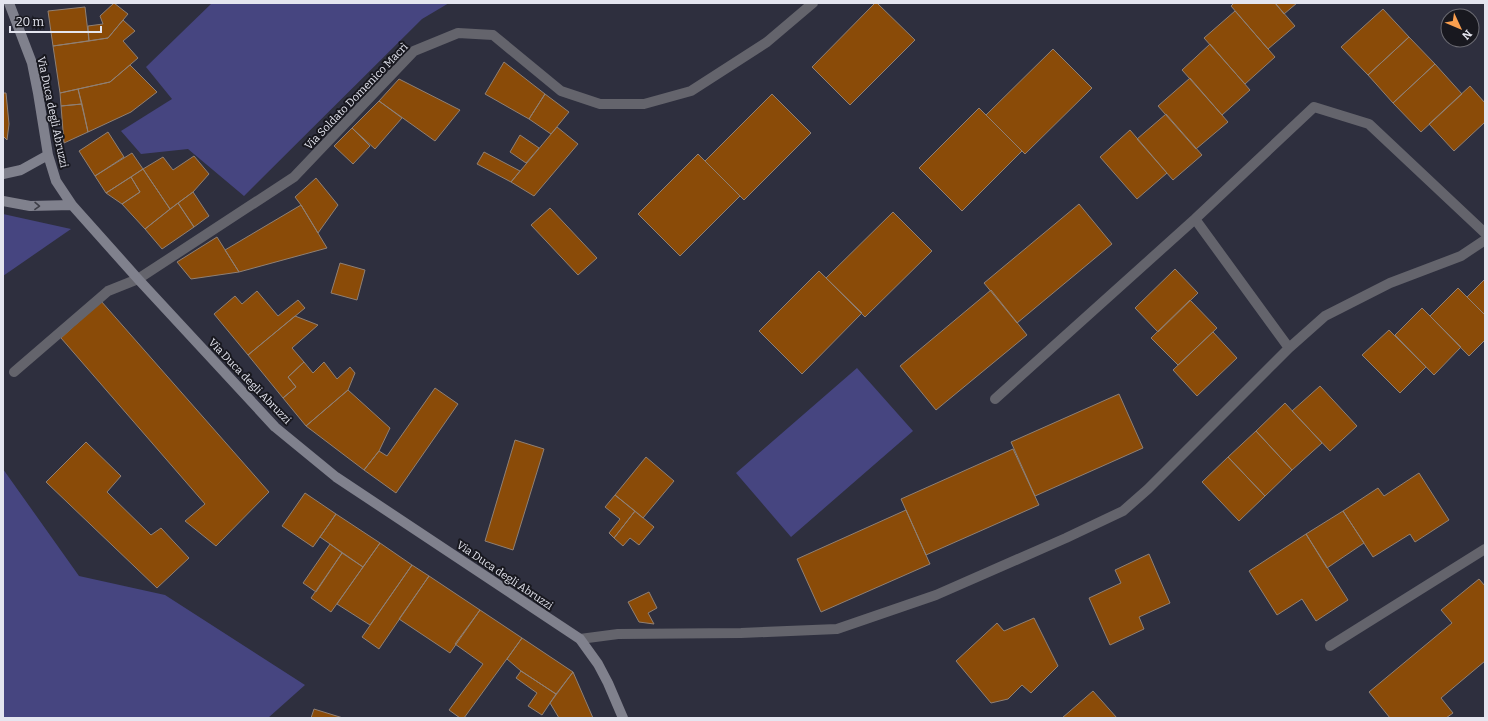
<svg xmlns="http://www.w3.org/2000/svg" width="1488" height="721" viewBox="0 0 1488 721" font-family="Bitter,serif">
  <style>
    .green { fill: #464580 }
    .building { fill: #8a4b08; stroke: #908074 }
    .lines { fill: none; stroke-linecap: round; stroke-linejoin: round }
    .lane { stroke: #64646c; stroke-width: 10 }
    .street { stroke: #64646c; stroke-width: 10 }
    .secondary { stroke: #80818d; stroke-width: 10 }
    .oneway { stroke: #3c3d46 }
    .labels { text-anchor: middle; stroke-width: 4; stroke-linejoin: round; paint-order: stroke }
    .street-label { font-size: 11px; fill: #e4e5ef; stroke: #18181f }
  </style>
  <rect width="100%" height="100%" fill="#2e2f3e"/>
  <!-- green -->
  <path class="green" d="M 212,3 L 449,3 L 422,19 L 244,196 L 188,149 L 141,154 L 121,131 L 172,99 L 146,67 Z
    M 3,214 L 71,229 L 3,276 Z
    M 857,368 L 913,431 L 791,537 L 736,473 Z
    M 3,469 L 79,576 L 165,595 L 305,685 L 268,718 L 3,718 Z"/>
  <!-- building -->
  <path class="building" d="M 114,3 L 128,14 L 108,38 L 89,41 L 88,26 L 103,24 L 100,16 Z
    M 875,3 L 877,3 L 915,40 L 850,105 L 812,67 Z
    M 1234,3 L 1275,3 L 1295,26 L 1268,49 L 1231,6 Z
    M 1275,3 L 1297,3 L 1284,14 Z
    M 85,7 L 89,41 L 53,46 L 48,11 Z
    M 1383,9 L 1409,37 L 1368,75 L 1341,47 Z
    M 1235,11 L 1275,57 L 1245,84 L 1204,38 Z
    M 123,20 L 135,31 L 123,41 L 138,58 L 110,82 L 60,93 L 53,46 L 108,38 Z
    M 1409,37 L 1435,64 L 1393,103 L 1368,75 Z
    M 1210,44 L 1250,90 L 1222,115 L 1182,70 Z
    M 1053,49 L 1092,88 L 1025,154 L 986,115 Z
    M 504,62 L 545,94 L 529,119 L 485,94 Z
    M 1435,64 L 1462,94 L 1421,132 L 1393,103 Z
    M 130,65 L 157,92 L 131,112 L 88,132 L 78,89 L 110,82 Z
    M 1190,78 L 1228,122 L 1196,149 L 1158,106 Z
    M 399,79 L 460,110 L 435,141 L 379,101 Z
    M 1470,86 L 1485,103 L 1485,122 L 1454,151 L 1429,124 Z
    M 78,89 L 82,104 L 61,106 L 60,93 Z
    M 3,93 L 6,93 L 9,124 L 7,140 L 3,136 Z
    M 545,94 L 569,112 L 551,134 L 529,119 Z
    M 772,94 L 811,133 L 744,200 L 705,161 Z
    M 379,101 L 402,118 L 375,149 L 352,128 Z
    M 82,104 L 88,132 L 64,143 L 61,106 Z
    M 979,108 L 1022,151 L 962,211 L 919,168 Z
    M 1166,114 L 1202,155 L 1173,180 L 1137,139 Z
    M 557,127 L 578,144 L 534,196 L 511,182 Z
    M 352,128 L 370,146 L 353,164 L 334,146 Z
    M 1130,130 L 1167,173 L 1137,199 L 1100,157 Z
    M 108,132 L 124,157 L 95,176 L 79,151 Z
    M 520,135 L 539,148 L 526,163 L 510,152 Z
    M 484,152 L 520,171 L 511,182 L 477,164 Z
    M 132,153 L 143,169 L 106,193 L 95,176 Z
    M 698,154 L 740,196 L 680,256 L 638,214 Z
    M 194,156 L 209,174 L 193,192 L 170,209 L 143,169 L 163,157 L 173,170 Z
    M 143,169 L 170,209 L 145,229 L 122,204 L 140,192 L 131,177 Z
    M 131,177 L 140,192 L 122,204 L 106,193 Z
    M 316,178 L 338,205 L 318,233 L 301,205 L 295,197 Z
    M 193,192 L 209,216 L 194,227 L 178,203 Z
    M 178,203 L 194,227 L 162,249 L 145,229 Z
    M 1079,204 L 1112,244 L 1017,323 L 984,283 Z
    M 301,205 L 327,248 L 239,272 L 225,250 Z
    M 550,208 L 597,258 L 578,275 L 531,225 Z
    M 893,212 L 932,251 L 865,317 L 826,278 Z
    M 217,237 L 239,272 L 191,279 L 177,262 Z
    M 340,263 L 365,270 L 357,300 L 331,293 Z
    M 1175,269 L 1198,293 L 1158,332 L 1135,308 Z
    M 819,271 L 862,313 L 802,374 L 759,331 Z
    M 1485,279 L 1485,315 L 1467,297 Z
    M 1458,288 L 1485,315 L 1485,340 L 1469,356 L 1430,316 Z
    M 991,290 L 1027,335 L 936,410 L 900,366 Z
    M 257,291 L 278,316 L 298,300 L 305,308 L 248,355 L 214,314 L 235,296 L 242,304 Z
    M 1190,300 L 1217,328 L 1178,365 L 1151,338 Z
    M 101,301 L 269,492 L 216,546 L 185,521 L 205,504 L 61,338 Z
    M 1422,308 L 1461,347 L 1434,375 L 1395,335 Z
    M 295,316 L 318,325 L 292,348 L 304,362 L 288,377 L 296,387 L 283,398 L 248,355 Z
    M 1389,330 L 1426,367 L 1400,393 L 1362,355 Z
    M 1213,332 L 1237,358 L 1197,396 L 1173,370 Z
    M 304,362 L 313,373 L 324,362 L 337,379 L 350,367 L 355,373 L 348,390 L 306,426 L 283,398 L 296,387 L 288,377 Z
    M 1320,386 L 1357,426 L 1330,451 L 1292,411 Z
    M 435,388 L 458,404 L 396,493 L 364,470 L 379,451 L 387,456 Z
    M 348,390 L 390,428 L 379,451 L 364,470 L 306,426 Z
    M 1119,394 L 1143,448 L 1035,496 L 1011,442 Z
    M 1285,403 L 1322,443 L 1292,470 L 1256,431 Z
    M 1256,431 L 1292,470 L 1265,496 L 1228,457 Z
    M 515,440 L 544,449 L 513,550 L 485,541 Z
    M 86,442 L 121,476 L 107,492 L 151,535 L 161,528 L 189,558 L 157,588 L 46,482 Z
    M 1013,449 L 1039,505 L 926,555 L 901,499 Z
    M 646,457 L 674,481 L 643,518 L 615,495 Z
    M 1228,457 L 1265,496 L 1239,521 L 1202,482 Z
    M 1419,473 L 1449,520 L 1415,542 L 1410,534 L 1373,557 L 1343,511 L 1378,488 L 1384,496 Z
    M 305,493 L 336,514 L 313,547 L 282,526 Z
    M 615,495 L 635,511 L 614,538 L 609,533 L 620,519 L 605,507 Z
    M 906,510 L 930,564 L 821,612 L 797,559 Z
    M 635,511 L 654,527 L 639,545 L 630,538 L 623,546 L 614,538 Z
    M 1343,511 L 1364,543 L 1327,568 L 1306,534 Z
    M 336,514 L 380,543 L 363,567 L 320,537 Z
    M 1306,534 L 1348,600 L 1316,621 L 1302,599 L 1277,615 L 1249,571 Z
    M 380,543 L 412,565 L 370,625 L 337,604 Z
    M 330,544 L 342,553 L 316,592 L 303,583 Z
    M 342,553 L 363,567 L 331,612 L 311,598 Z
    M 1149,554 L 1170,603 L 1139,617 L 1144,629 L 1110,645 L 1089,598 L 1121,583 L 1115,570 Z
    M 412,565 L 429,576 L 379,649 L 362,637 Z
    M 429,576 L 480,610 L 450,653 L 399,619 Z
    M 1479,579 L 1485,586 L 1485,661 L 1441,698 L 1453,713 L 1446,718 L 1390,718 L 1369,692 L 1452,623 L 1441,610 Z
    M 649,592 L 657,608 L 648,613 L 654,624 L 639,622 L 628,602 Z
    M 480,610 L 522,638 L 464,718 L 460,718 L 449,710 L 483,664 L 455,644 Z
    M 1034,618 L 1058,666 L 1031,693 L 1022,685 L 1008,699 L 991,703 L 956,661 L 997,623 L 1004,631 Z
    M 522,638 L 573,672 L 556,694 L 521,671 L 507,659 Z
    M 521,671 L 556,694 L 542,715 L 528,706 L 537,693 L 516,678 Z
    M 573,672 L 593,718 L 559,718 L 550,703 Z
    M 1093,691 L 1117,718 L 1062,718 Z
    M 314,709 L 343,718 L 311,718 Z"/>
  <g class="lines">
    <!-- lane -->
    <path class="lane" d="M 1195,219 L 1289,348
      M 14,372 L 108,291 L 138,279
      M 995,399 L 1195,219 L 1314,107 L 1369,124 L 1485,233
      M 580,639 L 618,634 L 741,633 L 837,629 L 936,595 L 1066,538 L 1123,511 L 1148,489 L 1289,348 L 1325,316 L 1390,283 L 1461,256 L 1485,240
      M 1330,646 L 1485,549"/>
    <!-- street -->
    <path class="street" d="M 138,279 L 294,177 L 414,51 L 458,33 L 493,35 L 561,91 L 600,104 L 644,104 L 691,91 L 767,42 L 813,3"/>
    <!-- secondary -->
    <path class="secondary" d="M 9,3 L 32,63 L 38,93 L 48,155 L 56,181 L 72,205 L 138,279 L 275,427 L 336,477 L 580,639 L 598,664 L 608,683 L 623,718
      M 3,174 L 21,170 L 48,155
      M 3,201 L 30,206 L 72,205"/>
  </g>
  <!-- one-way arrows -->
  <defs><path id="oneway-chevron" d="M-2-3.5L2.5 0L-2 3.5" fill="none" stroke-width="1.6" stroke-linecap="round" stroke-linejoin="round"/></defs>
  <use class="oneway" href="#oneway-chevron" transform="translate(37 206) rotate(1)"/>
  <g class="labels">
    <!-- street labels -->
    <g class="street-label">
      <text transform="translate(356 96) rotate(-46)" y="4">Via Soldato Domenico Macrì</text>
      <text transform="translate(53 112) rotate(78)" y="4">Via Duca degli Abruzzi</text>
      <text transform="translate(250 381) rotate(46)" y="4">Via Duca degli Abruzzi</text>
      <text transform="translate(505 575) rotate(34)" y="4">Via Duca degli Abruzzi</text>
    </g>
  </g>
  <!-- border -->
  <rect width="1488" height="721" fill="none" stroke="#e4e5ef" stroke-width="8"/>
  <!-- north arrow -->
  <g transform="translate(1460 28) rotate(134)"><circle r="19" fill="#18181f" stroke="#6a6a72"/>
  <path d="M0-3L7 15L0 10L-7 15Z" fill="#fa9f4f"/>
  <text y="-6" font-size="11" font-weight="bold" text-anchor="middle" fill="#e4e5ef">N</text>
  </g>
  <!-- scale -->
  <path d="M10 26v6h91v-6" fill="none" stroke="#e4e5ef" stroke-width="2"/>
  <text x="16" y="26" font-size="12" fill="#e4e5ef" stroke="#18181f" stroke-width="3" paint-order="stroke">20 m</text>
</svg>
